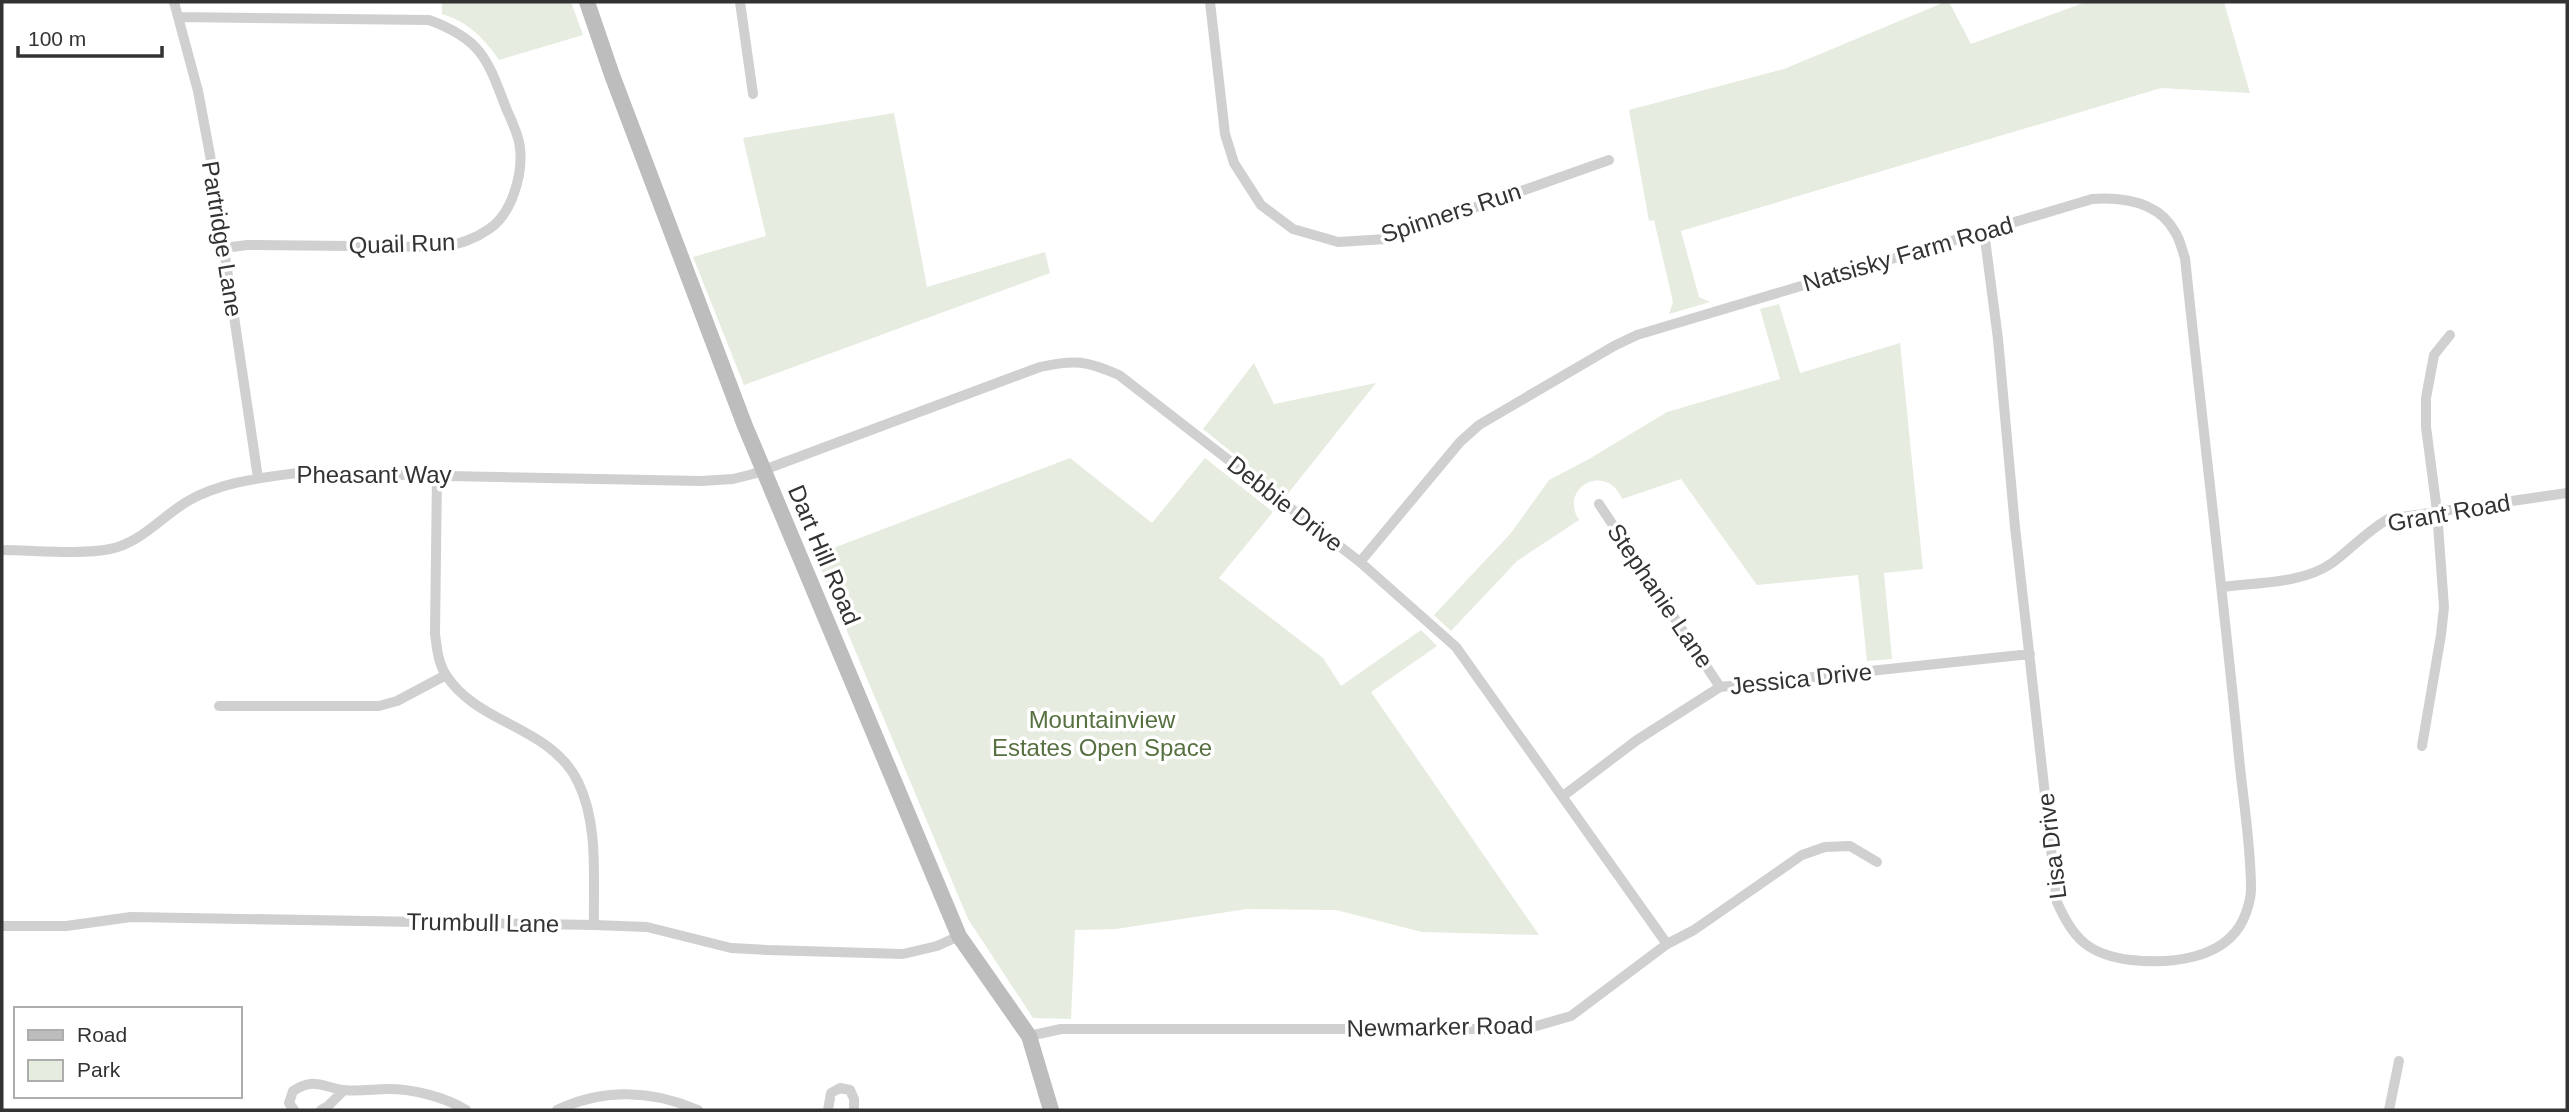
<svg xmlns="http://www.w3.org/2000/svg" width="2569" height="1112" viewBox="0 0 2569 1112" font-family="Arial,sans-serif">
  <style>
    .green { fill: #e6ecdf }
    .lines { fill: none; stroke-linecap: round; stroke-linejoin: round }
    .street { stroke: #d0d0d0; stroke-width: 10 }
    .secondary { stroke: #bdbdbd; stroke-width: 16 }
    .labels { text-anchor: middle; stroke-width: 7; stroke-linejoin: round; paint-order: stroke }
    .street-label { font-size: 24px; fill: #333; stroke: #fff }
    .park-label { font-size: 24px; fill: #56703f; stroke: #fff }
  </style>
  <rect width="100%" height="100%" fill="#fff"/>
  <!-- green -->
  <path class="green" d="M 442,2 L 571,2 L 583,35 L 499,60 C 485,39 467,21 442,14 Z
    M 1945,2 L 1949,2 L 1971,44 L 2086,2 L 2224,2 L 2250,93 L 2161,88 L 1681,231 L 1699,297 L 1710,302 L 1669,314 L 1673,302 L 1654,220 L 1649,221 L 1629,110 L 1784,69 Z
    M 894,113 L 927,287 L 1045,252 L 1050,273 L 744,385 L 693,257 L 766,236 L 743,138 Z
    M 1779,304 L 1800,373 L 1900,343 L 1923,569 L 1884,573 L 1892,659 L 1867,661 L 1858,575 L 1757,585 L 1681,479 L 1622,499 C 1607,462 1558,487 1579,520 L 1517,561 L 1451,631 L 1434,615 L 1511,533 L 1549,480 L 1589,459 L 1667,412 L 1780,379 L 1760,309 Z
    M 1254,363 L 1274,404 L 1376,383 L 1286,496 L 1203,429 Z
    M 1070,458 L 1152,523 L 1205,458 L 1273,512 L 1219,578 L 1323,658 L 1341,686 L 1421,630 L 1437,646 L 1371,692 L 1539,935 L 1422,932 L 1336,910 L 1247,909 L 1116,929 L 1075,930 L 1071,1019 L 1033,1018 L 968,919 L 815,555 Z"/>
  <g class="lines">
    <!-- street -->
    <path class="street" d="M 174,2 L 198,91 L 210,155 L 258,478
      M 740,2 L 753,94
      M 1210,2 L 1225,134 L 1234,163 L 1261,205 L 1293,229 L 1338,242 L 1386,239 L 1609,160
      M 178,17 L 429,20 C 481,39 487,58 506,108 C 511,120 519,135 520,148 C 523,174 512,214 489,229 C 475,239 461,243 445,247 L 247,245 L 224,248
      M 437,475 L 435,634 C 437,648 438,663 446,675 C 478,725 551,726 578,782 C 599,825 593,878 594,925
      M 1599,504 L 1720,687
      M 2,550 C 32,550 82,555 110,549 C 141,543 162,516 188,501 C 221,482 260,478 297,473 L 701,481 L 733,479 L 753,474 L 1040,367 C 1075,359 1087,361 1119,375 L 1360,562 L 1456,647 L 1667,944
      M 1360,562 L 1460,442 L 1479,425 L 1614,346 L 1637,335 L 2092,199 C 2123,197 2158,201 2175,232 C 2180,239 2182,250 2185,258 C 2202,421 2222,584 2238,747 C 2242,794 2251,842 2251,889 C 2251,898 2247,912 2243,920 C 2224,960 2169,964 2131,960 C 2089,955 2073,939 2057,902 L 2015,527 L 1998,339 L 1984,231
      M 2222,587 C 2258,582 2302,584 2332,563 C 2352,548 2366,532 2388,519 L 2567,493
      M 219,706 L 379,706 L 397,701 L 446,675
      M 2422,746 L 2441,635 L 2444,607 L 2437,511 L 2426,427 L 2426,398 L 2434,355 L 2450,335
      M 1563,796 L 1637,740 L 1720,687 L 2030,654
      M 2,926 L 66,926 L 131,917 L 594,925 L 647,927 L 731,948 L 767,950 L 903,954 L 937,946 L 959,936
      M 1029,1036 L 1061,1029 L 1526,1029 L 1571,1016 L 1667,944 L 1694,930 L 1802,855 L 1825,847 L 1850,846 L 1877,862
      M 294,1110 L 289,1103 L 293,1091 C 315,1077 322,1087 344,1090 C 358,1092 374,1089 388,1089 C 413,1089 445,1097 466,1110
      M 321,1110 L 328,1106 L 344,1090
      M 557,1110 C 603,1088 652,1090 698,1110
      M 828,1110 L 831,1093 L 840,1088 L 850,1090 L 854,1099 L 854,1110
      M 2389,1110 L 2399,1061"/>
    <!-- secondary -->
    <path class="secondary" d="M 587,2 L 612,75 L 745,426 L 959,936 L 1029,1036 L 1051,1110"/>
  </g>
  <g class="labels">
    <!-- street labels -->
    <g class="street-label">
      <text transform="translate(1451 213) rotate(-18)" y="8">Spinners Run</text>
      <text transform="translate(222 239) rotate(81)" y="8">Partridge Lane</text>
      <text transform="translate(402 244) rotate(-2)" y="8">Quail Run</text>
      <text transform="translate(1908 254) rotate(-16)" y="8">Natsisky Farm Road</text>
      <text x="374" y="483">Pheasant Way</text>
      <text transform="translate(1285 504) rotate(38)" y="8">Debbie Drive</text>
      <text transform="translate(2449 513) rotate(-10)" y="8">Grant Road</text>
      <text transform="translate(824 555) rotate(67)" y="8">Dart Hill Road</text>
      <text transform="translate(1660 596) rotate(56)" y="8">Stephanie Lane</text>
      <text transform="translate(1801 679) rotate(-6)" y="8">Jessica Drive</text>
      <text transform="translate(2052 846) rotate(-97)" y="8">Lisa Drive</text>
      <text transform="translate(483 923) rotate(1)" y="8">Trumbull Lane</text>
      <text transform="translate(1440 1027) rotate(-1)" y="8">Newmarker Road</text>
    </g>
    <!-- park labels -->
    <g class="park-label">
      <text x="1102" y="728">Mountainview<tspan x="1102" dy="28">Estates Open Space</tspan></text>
    </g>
  </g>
  <!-- border -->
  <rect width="2569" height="1112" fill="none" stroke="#333333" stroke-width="7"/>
  <!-- legend -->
  <rect x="14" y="1007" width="228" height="91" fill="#ffffff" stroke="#adadad" stroke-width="2"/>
  <rect x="28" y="1030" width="35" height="10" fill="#bdbdbd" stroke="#adadad" stroke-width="2"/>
  <text x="77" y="1042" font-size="21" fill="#333333">Road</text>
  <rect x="28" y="1060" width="35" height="21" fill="#e6ecdf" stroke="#adadad" stroke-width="2"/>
  <text x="77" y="1077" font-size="21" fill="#333333">Park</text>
  <!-- scale -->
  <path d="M18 46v10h144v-10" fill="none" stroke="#333333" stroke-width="3.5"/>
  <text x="28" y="46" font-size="21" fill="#333333" stroke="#ffffff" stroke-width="5" paint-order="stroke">100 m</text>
</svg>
